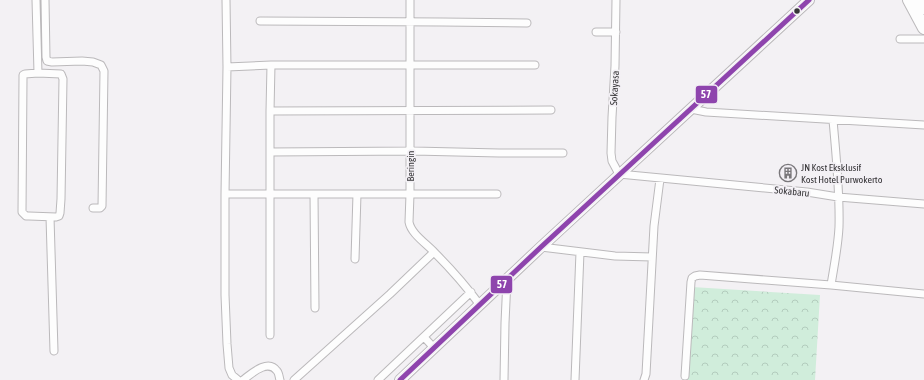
<svg xmlns="http://www.w3.org/2000/svg" width="924" height="380" viewBox="0 0 924 380" font-family="'Asap Condensed',sans-serif">
  <style>
    .park { fill: url(#park-crowns) }
    .lines { fill: none; stroke-linecap: round; stroke-linejoin: round }
    .street-casing { stroke: #bbb9bb; stroke-width: 9 }
    .primary-casing { stroke: #bbb9bb; stroke-width: 12 }
    .highway-casing { stroke: #bbb9bb; stroke-width: 14 }
    .street { stroke: #fdfdfd; stroke-width: 7 }
    .primary { stroke: #fdfdfd; stroke-width: 10 }
    .highway { stroke: #fdfdfd; stroke-width: 12 }
    .bus-1-casing { stroke: #f3f0f5; stroke-width: 8 }
    .bus-1 { stroke: #8e44ad; stroke-width: 5 }
    .bus-dot { fill: #373638; stroke: #f3f0f5; stroke-width: 1.5 }
    .labels { text-anchor: middle; stroke-width: 3.5; stroke-linejoin: round; paint-order: stroke }
    .street-label { font-size: 10px; fill: #373638; stroke: #f3f0f5 }
    .poi-label { font-size: 10px; fill: #373638; stroke: #f3f0f5; text-anchor: start }
    .line-badge { stroke: #f3f0f5; stroke-width: 1.5 }
    .badge-label { font-size: 11px; text-anchor: middle; font-weight: bold; fill: #fff }
  </style>
  <defs>
    <pattern id="park-crowns" width="20" height="18" patternUnits="userSpaceOnUse"><rect width="20" height="18" fill="#d0eddb"/><path d="M2 6a3 3 0 1 1 6 0M12 15a3 3 0 1 1 6 0" fill="none" stroke="#b3ccbd"/></pattern>
  </defs>
  <rect width="100%" height="100%" fill="#f3f1f4"/>
  <!-- park -->
  <path class="park" d="M 692,287 L 820,295 L 815,380 L 686,380 Z"/>
  <g class="lines">
    <defs>
      <path id="street" d="M 36,0 L 38,73 L 61,74 L 63,79 L 61,199 L 60,213 L 59,216 L 56,217 L 29,216 L 26,216 L 22,212 L 23,78 L 23,75 L 25,74 L 38,73
        M 45,0 L 46,57 L 47,61 L 52,62 L 82,61 L 93,62 L 101,65 L 104,71 L 102,206 L 100,208 L 93,208
        M 226,0 L 227,67
        M 410,0 L 410,194 L 409,222 C 411,234 427,244 435,253 C 451,269 466,286 480,305
        M 616,0 L 615,66 L 612,117 L 611,153 L 612,161 L 619,174 L 807,192 L 838,197 L 924,204
        M 260,21 L 442,22 L 527,23
        M 596,32 L 616,32
        M 900,39 L 924,39
        M 691,109 L 706,112 L 924,125
        M 270,111 L 551,110
        M 270,152 L 414,151 L 499,153 L 563,153
        M 225,194 L 497,194
        M 314,194 L 315,308
        M 50,217 L 54,351
        M 541,247 L 615,256 L 652,257
        M 355,259 L 357,194
        M 831,285 C 834,266 838,247 839,227 C 840,191 836,155 833,120
        M 270,335 L 270,111 L 271,65
        M 424,337 L 434,348
        M 685,376 L 691,282 L 692,278 L 695,276 L 700,275 L 831,285 L 924,294
        M 238,380 L 232,375 L 229,368 L 227,344 L 225,295 L 225,194 L 227,67 L 271,65 L 535,65
        M 243,380 C 251,374 268,358 277,371 C 279,373 279,377 280,380
        M 294,380 L 390,294 L 434,252
        M 378,380 L 471,292
        M 504,380 L 505,323 L 507,279
        M 575,380 L 580,252
        M 644,380 L 646,374 L 654,226 L 660,179"/>
      <path id="primary" d="M 400,380 L 541,247 L 809,0"/>
      <path id="highway" d="M 909,0 L 924,28
        M 920,0 L 924,8"/>
    </defs>
    <!-- street casing -->
    <use href="#street" class="street-casing"/>
    <!-- primary casing -->
    <use href="#primary" class="primary-casing"/>
    <!-- highway casing -->
    <use href="#highway" class="highway-casing"/>
    <!-- street -->
    <use href="#street" class="street"/>
    <!-- primary -->
    <use href="#primary" class="primary"/>
    <!-- highway -->
    <use href="#highway" class="highway"/>
    <defs>
      <path id="bus-1" d="M 400,380 L 541,247 L 809,0"/>
    </defs>
    <!-- bus-1 casing -->
    <use href="#bus-1" class="bus-1-casing"/>
    <!-- bus-1 -->
    <use href="#bus-1" class="bus-1"/>
  </g>
  <!-- icons -->
  <defs>
    <symbol id="building-ring" viewBox="-11 -11 22 22"><circle r="9.5" fill="#f3f0f5" stroke="#79777a" stroke-width="1.5"/><path d="M-4-6H4V6H1V3H-1V6H-4ZM-2.5-4.3h1.7v1.8h-1.7ZM.8-4.3h1.7v1.8H.8ZM-2.5-1h1.7V.8h-1.7ZM.8-1h1.7V.8H.8Z" fill="#79777a"/></symbol>
  </defs>
  <g fill-rule="evenodd">
    <use href="#building-ring" x="778" y="163" width="20" height="20"/>
  </g>
  <!-- markers -->
  <circle class="bus-dot" cx="797" cy="11" r="3.5"/>
  <g class="labels">
    <!-- street labels -->
    <g class="street-label">
      <text transform="translate(614 88) rotate(-87)" y="4">Sokayasa</text>
      <text transform="translate(410 166) rotate(-90)" y="4">Beringin</text>
      <text transform="translate(792 191) rotate(6)" y="4">Sokabaru</text>
    </g>
    <!-- poi labels -->
    <g class="poi-label">
      <text x="801" y="171">JN Kost Eksklusif<tspan x="801" dy="12">Kost Hotel Purwokerto</tspan></text>
    </g>
  </g>
  <g class="line-badge">
    <rect x="695" y="85" width="23" height="19" rx="4" fill="#8e44ad"/>
    <rect x="490" y="275" width="23" height="19" rx="4" fill="#8e44ad"/>
  </g>
  <g class="badge-label">
    <text x="706" y="98">57</text>
    <text x="502" y="288">57</text>
  </g>
</svg>
